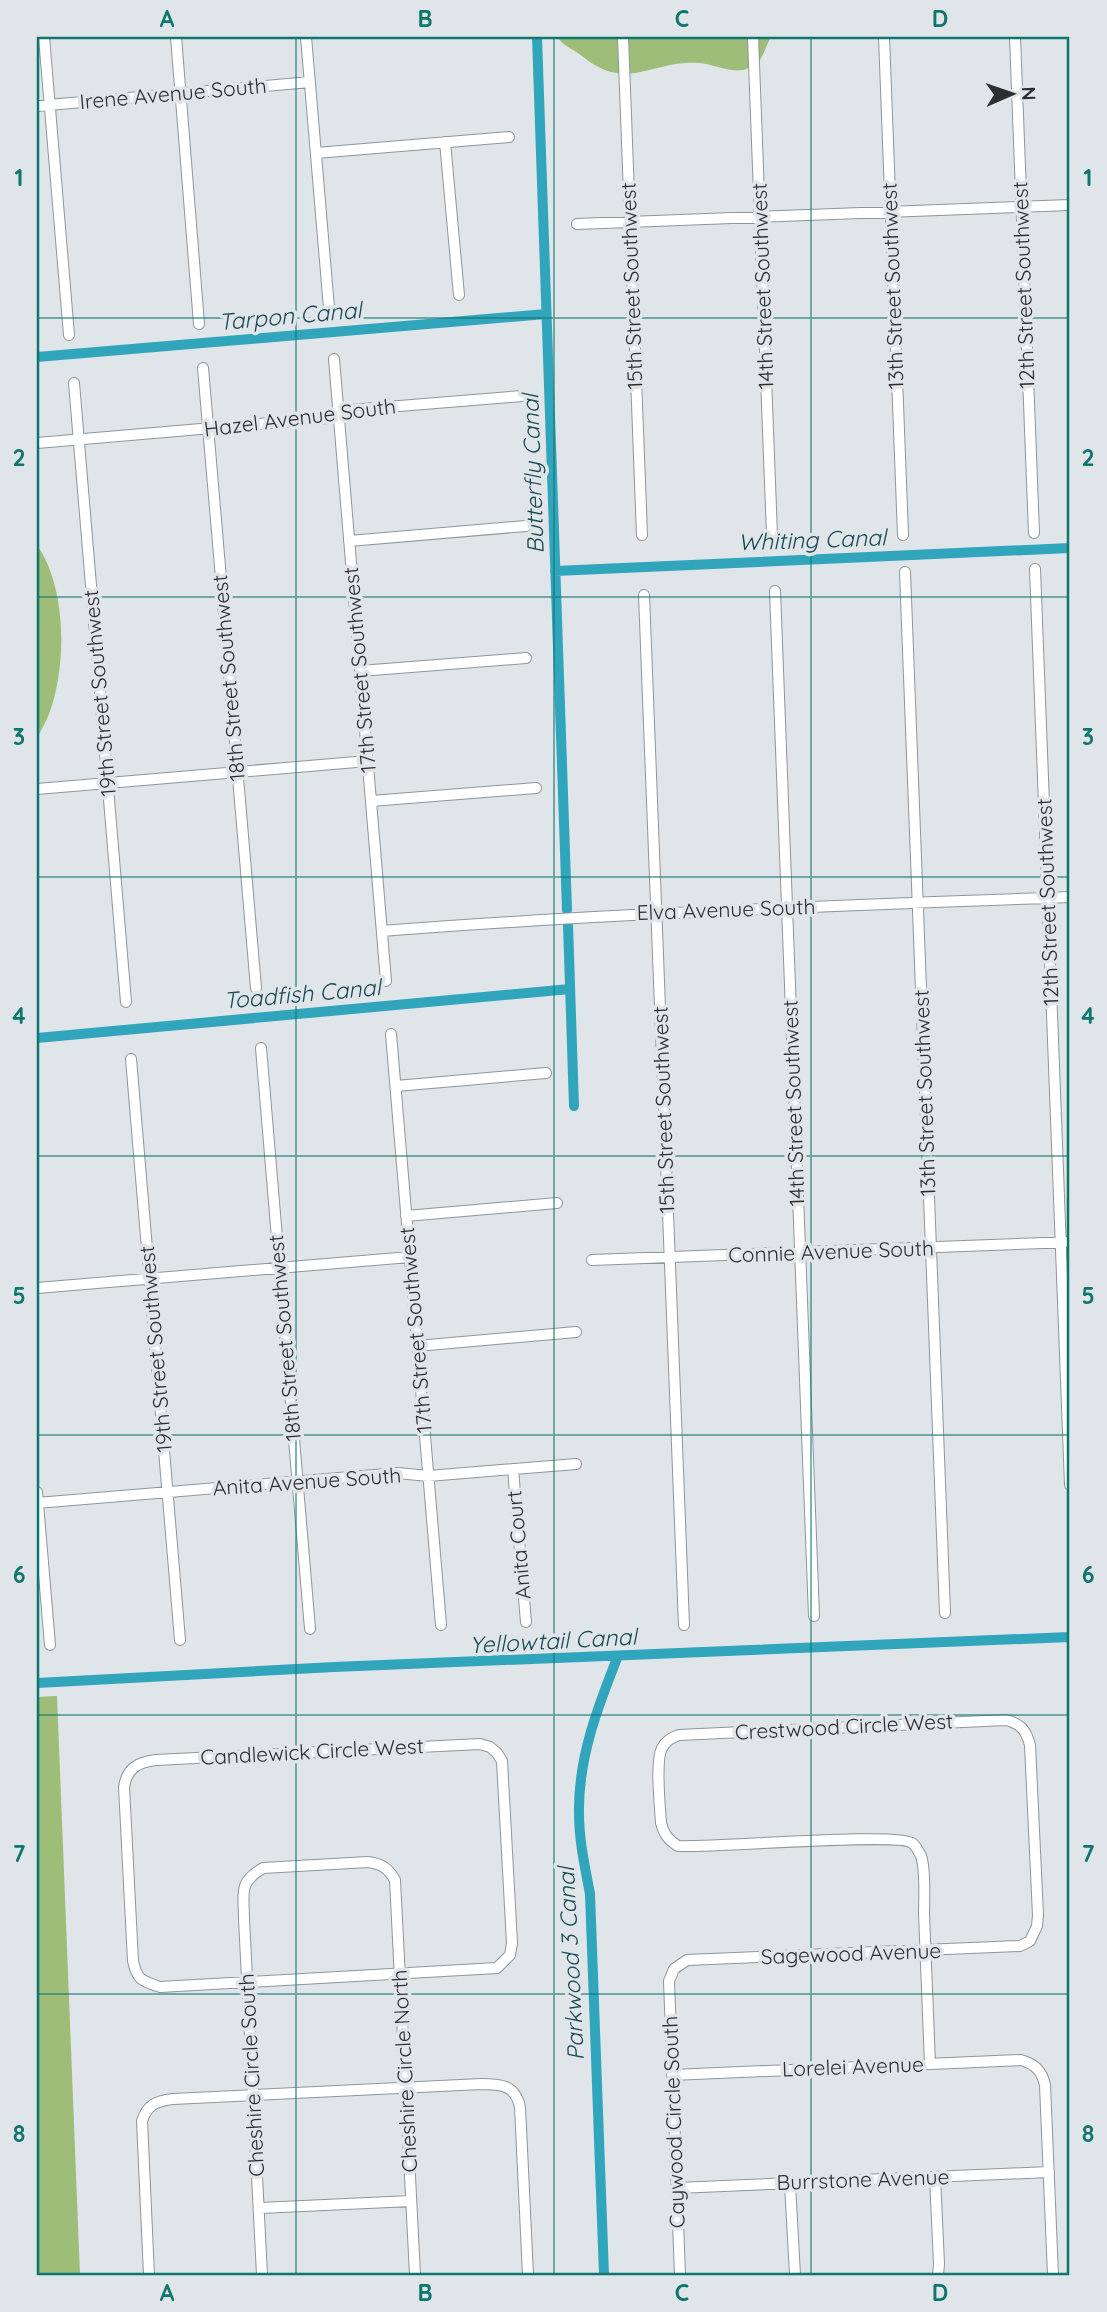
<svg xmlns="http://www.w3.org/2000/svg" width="1107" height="2312" viewBox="0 0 1107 2312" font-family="Quicksand,sans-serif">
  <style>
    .green { fill: #9ebd78 }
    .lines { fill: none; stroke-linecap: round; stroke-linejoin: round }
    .canal { stroke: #30a5bc; stroke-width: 10 }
    .street-casing { stroke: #90959a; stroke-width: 12 }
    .street { stroke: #fff; stroke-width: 10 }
    .grid { fill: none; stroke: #0f766e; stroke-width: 2; stroke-opacity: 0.55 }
    .labels { text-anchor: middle; stroke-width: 7; stroke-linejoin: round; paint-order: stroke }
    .street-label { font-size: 21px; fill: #2c2e30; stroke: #e0e5ea }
    .water-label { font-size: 23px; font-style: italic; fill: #1a4a55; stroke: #e0e5ea }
    .neatline { fill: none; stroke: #0f766e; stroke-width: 2.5 }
    .grid-label { font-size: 23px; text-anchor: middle; font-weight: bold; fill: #0f766e }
  </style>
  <rect width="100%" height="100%" fill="#e0e5ea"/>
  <!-- green -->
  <path class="green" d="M 557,37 L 771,37 C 763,51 764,63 746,69 C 731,74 714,64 699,63 C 650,60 627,93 582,56 C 573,49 563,46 557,37 Z
    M 37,545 C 67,588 67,666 49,714 C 46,722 41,730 37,738 Z
    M 57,1696 L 80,2275 L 37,2275 L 37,1697 Z"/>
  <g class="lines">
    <!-- canal -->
    <path class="canal" d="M 537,37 L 567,910
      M 37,357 L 546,314
      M 555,571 L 1070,548
      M 568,925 L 574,1106
      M 37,1038 L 570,989
      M 37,1683 L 334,1667 L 1070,1637
      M 604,2275 L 590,1894 C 585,1867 579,1841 579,1813 C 578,1758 598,1706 618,1656"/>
    <defs>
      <path id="street" d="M 44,37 L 69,335
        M 176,37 L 199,324
        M 306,37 L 329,308
        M 623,37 L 642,535
        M 753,37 L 772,535
        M 884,37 L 903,535
        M 1015,37 L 1034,533
        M 37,106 L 310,82
        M 445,142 L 459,295
        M 316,153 L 509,137
        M 577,224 L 1070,205
        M 334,359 L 386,981
        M 203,368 L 256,988
        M 74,383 L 126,1002
        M 37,443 L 328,418 L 338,411 L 522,396
        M 349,541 L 526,526
        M 1035,569 L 1070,1485
        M 905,572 L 945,1613
        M 775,591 L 814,1616
        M 644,595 L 684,1625
        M 360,671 L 526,658
        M 37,789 L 368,761
        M 371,801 L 536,788
        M 382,931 C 611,913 841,906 1070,897
        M 391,1034 L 441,1625
        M 261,1048 L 310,1629
        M 131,1059 L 180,1640
        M 396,1086 L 546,1073
        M 406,1216 L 557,1203
        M 592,1260 L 1070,1242
        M 37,1288 L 410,1257
        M 417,1346 L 576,1332
        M 513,1469 L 526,1622
        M 37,1492 L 50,1645
        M 37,1503 L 398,1473 L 428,1476 L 576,1464
        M 480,1744 L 490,1747 L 497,1753 L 502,1761 L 512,1943 L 510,1955 L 497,1968 L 160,1987 C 142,1981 137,1980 133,1961 L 124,1787 C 127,1768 138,1762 156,1760 Z
        M 672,2075 L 1021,2060 C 1035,2064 1042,2071 1045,2085 L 1053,2275
        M 935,2177 L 939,2264 L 938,2275
        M 790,2184 L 795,2275
        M 677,2188 L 1049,2172
        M 260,2208 L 411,2201
        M 149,2275 L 142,2121 C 147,2105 156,2101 173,2099 L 481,2084 C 502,2084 515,2085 520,2107 L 528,2275
        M 262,2275 L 244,1919 C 244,1892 238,1883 263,1868 L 368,1862 C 382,1864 388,1868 395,1880 L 415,2275
        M 680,2275 L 669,1981 L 674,1969 L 687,1960 L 1020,1946 L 1030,1941 L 1037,1926 L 1038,1915 L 1030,1745 C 1026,1730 1021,1724 1006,1720 L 679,1735 C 672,1738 666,1740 662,1748 C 655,1761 660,1806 661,1823 C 664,1834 668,1840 678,1846 C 712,1848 898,1832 912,1843 C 915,1845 919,1852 921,1856 C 926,1870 924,1899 924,1914 C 926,1964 928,2014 930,2064"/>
    </defs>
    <!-- street casing -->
    <use href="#street" class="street-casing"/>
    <!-- street -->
    <use href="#street" class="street"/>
  </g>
  <!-- grid -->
  <path class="grid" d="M 296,37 L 296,2275M 554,37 L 554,2275M 811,37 L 811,2275M 37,318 L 1070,318M 37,597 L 1070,597M 37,877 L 1070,877M 37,1156 L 1070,1156M 37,1435 L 1070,1435M 37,1715 L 1070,1715M 37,1994 L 1070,1994"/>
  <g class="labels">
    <!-- street labels -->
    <g class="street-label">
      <text transform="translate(173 94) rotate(-5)" y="7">Irene Avenue South</text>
      <text transform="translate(1024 285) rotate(-92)" y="7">12th Street Southwest</text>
      <text transform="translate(632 286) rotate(-92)" y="7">15th Street Southwest</text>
      <text transform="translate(763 286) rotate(-92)" y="7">14th Street Southwest</text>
      <text transform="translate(893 286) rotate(-92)" y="7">13th Street Southwest</text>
      <text transform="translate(300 418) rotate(-7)" y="7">Hazel Avenue South</text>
      <text transform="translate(360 670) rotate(-95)" y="7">17th Street Southwest</text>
      <text transform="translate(229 678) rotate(-95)" y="7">18th Street Southwest</text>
      <text transform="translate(100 693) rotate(-95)" y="7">19th Street Southwest</text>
      <text transform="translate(1048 902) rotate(-92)" y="7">12th Street Southwest</text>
      <text transform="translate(726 910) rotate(-2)" y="7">Elva Avenue South</text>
      <text transform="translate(925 1093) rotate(-92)" y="7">13th Street Southwest</text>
      <text transform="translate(794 1103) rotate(-92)" y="7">14th Street Southwest</text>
      <text transform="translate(664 1110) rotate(-92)" y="7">15th Street Southwest</text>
      <text transform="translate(831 1252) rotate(-2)" y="7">Connie Avenue South</text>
      <text transform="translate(416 1330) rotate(-95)" y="7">17th Street Southwest</text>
      <text transform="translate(285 1338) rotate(-95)" y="7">18th Street Southwest</text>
      <text transform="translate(156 1349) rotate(-95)" y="7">19th Street Southwest</text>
      <text transform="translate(307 1482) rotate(-4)" y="7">Anita Avenue South</text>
      <text transform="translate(519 1545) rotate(-95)" y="7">Anita Court</text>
      <text transform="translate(844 1727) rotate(-3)" y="7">Crestwood Circle West</text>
      <text transform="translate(312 1752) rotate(-3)" y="7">Candlewick Circle West</text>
      <text transform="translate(851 1954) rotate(-2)" y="7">Sagewood Avenue</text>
      <text transform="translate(853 2067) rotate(-2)" y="7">Lorelei Avenue</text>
      <text transform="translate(405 2071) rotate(-93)" y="7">Cheshire Circle North</text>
      <text transform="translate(252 2075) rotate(-93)" y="7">Cheshire Circle South</text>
      <text transform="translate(674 2122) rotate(-92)" y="7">Caywood Circle South</text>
      <text transform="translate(863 2180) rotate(-2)" y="7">Burrstone Avenue</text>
    </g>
    <!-- water labels -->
    <g class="water-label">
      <text transform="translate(290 316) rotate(-5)" y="8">Tarpon Canal</text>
      <text transform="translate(533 474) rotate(-92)" y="8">Butterfly Canal</text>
      <text transform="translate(812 540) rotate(-2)" y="8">Whiting Canal</text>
      <text transform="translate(302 994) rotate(-5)" y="8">Toadfish Canal</text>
      <text transform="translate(553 1641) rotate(-3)" y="8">Yellowtail Canal</text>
      <text transform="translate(571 1964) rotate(-93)" y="8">Parkwood 3 Canal</text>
    </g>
  </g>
  <!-- border -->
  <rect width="1107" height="2312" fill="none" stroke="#e0e5ea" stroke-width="77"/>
  <!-- north arrow -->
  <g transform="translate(1012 94) rotate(88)" stroke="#e0e5ea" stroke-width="5" paint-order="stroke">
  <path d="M0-5L12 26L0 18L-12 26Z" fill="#2c2e30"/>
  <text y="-10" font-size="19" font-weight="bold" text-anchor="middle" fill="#2c2e30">N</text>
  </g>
  <rect x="38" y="38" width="1030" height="2236" class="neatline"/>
  <g class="grid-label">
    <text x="167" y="27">A</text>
    <text x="425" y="27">B</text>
    <text x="682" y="27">C</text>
    <text x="940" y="27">D</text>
    <text x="19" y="186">1</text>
    <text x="1088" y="186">1</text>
    <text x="19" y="466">2</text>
    <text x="1088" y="466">2</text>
    <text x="19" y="745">3</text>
    <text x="1088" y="745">3</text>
    <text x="19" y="1024">4</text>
    <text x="1088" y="1024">4</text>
    <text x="19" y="1304">5</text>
    <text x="1088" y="1304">5</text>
    <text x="19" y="1583">6</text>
    <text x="1088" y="1583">6</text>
    <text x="19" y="1862">7</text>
    <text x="1088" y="1862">7</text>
    <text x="19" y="2142">8</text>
    <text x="1088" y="2142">8</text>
    <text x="167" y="2301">A</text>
    <text x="425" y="2301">B</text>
    <text x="682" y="2301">C</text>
    <text x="940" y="2301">D</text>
  </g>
</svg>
